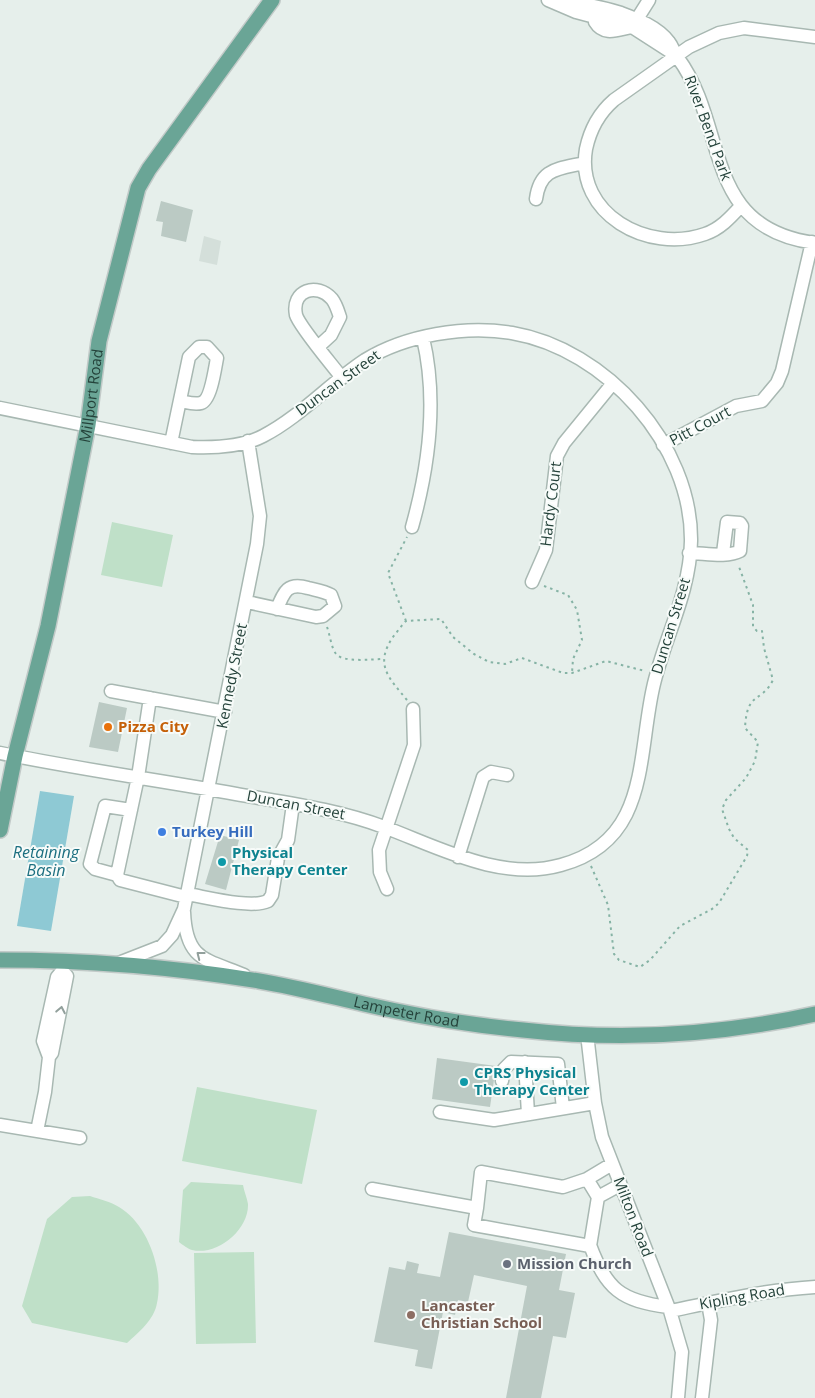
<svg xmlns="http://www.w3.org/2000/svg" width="815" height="1398" viewBox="0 0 815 1398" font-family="'Open Sans',sans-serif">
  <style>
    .built { fill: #d4dfda }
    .green { fill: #bfe0c8 }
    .water { fill: #8ec9d4 }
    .building { fill: #bbcac4 }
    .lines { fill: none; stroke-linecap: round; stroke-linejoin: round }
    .minor-casing { stroke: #a8b8b2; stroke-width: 15 }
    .major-casing { stroke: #c2cac8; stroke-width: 18 }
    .path { stroke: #86b3a5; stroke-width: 2; stroke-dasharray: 2.5 4; stroke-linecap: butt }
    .minor { stroke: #fff; stroke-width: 12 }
    .major { stroke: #6aa596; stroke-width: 15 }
    .oneway { stroke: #92a09c }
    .food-dot { fill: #e8710a; stroke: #f7fbf9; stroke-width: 2 }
    .shop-dot { fill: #3f7fe0; stroke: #f7fbf9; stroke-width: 2 }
    .culture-dot { fill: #0f9aa8; stroke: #f7fbf9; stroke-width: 2 }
    .worship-dot { fill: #6b7280; stroke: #f7fbf9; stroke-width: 2 }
    .education-dot { fill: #8d6e63; stroke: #f7fbf9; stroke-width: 2 }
    .labels { text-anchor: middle; stroke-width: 4; stroke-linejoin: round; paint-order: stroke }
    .street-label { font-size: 15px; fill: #24423a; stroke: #f7fbf9 }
    .food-label { font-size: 15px; font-weight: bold; fill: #c56008; stroke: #f7fbf9; text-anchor: start }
    .shop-label { font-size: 15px; font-weight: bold; fill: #366cbe; stroke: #f7fbf9; text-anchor: start }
    .culture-label { font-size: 15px; font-weight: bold; fill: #0d838f; stroke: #f7fbf9; text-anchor: start }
    .worship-label { font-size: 15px; font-weight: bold; fill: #5b616d; stroke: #f7fbf9; text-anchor: start }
    .education-label { font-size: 15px; font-weight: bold; fill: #785e54; stroke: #f7fbf9; text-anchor: start }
    .water-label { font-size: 16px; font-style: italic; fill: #1c6f80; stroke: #f7fbf9 }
  </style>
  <rect width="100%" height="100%" fill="#e6efeb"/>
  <!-- built -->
  <path class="built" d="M 204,236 L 221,241 L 217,265 L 199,261 Z"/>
  <!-- green -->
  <path class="green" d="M 112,522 L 173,535 L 162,587 L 101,575 Z
    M 197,1087 L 317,1110 L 302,1184 L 182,1161 Z
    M 191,1182 L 243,1185 C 244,1191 247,1198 248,1204 C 249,1230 217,1256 192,1250 C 188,1249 183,1245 179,1242 L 183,1190 Z
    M 90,1196 C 99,1199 111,1202 119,1207 C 148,1224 164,1271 157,1303 C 154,1320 139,1332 127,1343 L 32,1323 L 22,1306 L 47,1219 L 72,1197 Z
    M 254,1252 L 256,1343 L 196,1344 L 194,1253 Z"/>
  <!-- water -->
  <path class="water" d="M 40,791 L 74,796 L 51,931 L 17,926 Z"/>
  <!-- building -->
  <path class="building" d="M 161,201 L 193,210 L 186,242 L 161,236 L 163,222 L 156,221 Z
    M 99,702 L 127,708 L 118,752 L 89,747 Z
    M 220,835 L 239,840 L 226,890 L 205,884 Z
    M 437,1058 L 496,1066 L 490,1107 L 432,1099 Z
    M 449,1232 L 566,1254 L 559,1290 L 575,1293 L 566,1338 L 553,1336 L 541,1398 L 506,1398 L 527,1286 L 474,1275 L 468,1302 L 458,1300 L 455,1315 L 443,1312 L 432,1369 L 415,1366 L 418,1350 L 374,1342 L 389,1267 L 405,1270 L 407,1261 L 419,1264 L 417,1273 L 440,1277 Z"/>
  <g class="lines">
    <defs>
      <path id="minor" d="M 548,0 L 576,12 L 632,27 L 677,56
        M 561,4 C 581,2 602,7 621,13 C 637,19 658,27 669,42 C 673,47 674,53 678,58 C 729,127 701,228 815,243
        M 597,12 L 595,22 C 604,37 619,29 632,27 L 649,0
        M 536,199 C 540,168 558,169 584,163
        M 741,206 C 730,218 720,229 705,234 C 648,254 575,214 586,149 C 590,130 599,113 614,100 L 689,47 L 719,33 L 744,28 L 815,37
        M 319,346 L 331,335 L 340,317 C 338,311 336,304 332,299 C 317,282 291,290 296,315 C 299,326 333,366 342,378
        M 0,408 L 192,447 C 216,448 242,447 263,436 C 300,417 330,383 365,360 C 406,335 465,325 512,333 C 606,349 692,445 691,541 C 690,594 664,638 653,688 C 637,760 649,841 561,865 C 501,882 438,847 384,827 C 336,809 287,803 236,794 C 158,780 78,769 0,753
        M 171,443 L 189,357 L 199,347 L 207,347 L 217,358 C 215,368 211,400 201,403 C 194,405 186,402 180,401
        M 663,445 L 736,406 L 762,401 L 777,383 L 782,371 L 812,242
        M 412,527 C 429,466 438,401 423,338
        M 689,553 C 704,553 727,558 740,551 L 742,526 L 740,523 L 727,522 L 723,553
        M 532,582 L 546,550 L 557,456 L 564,443 L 613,383
        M 247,602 L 316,617 L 323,616 L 335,606 L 331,595 C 324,591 316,590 308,588 C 288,582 284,591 277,609
        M 111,691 L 225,712
        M 150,698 L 138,777 L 117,875 L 120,880 L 186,897
        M 458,857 L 483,777 L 491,772 L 507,775
        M 117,875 L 95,869 L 90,864 L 105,806 L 131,810
        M 387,889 L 380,872 L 379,850 L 414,745 L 413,709
        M 187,894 C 206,897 251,909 268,901 L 272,895 L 278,858 L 288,840 L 293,804
        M 184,912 C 186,960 205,959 244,975
        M 116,964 L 162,946 L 172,935 L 184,909 L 257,544 L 260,516 L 248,441
        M 587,1034 L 595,1103 L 602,1137 L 670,1311 L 682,1352 L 678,1398
        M 525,1062 L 528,1114
        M 502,1081 L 504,1069 L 511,1062 L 558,1064 L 563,1108
        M 440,1112 L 494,1120 L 595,1103
        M 0,1125 L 80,1138
        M 37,1131 L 45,1092 L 49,1057 L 52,1053 L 67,976 L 62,971 L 57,977 L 43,1041 L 49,1057
        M 587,1179 L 612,1164
        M 372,1189 L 477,1208 L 481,1172 L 563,1187 L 587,1179 L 598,1197 L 590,1246 L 474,1225 L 477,1208
        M 598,1197 L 620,1185
        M 590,1245 C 606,1289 621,1301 668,1307
        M 670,1311 C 718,1301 765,1290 815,1287
        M 702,1398 L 711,1320 L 708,1303"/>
      <g id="major">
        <path id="s1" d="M 0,830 L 15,756 L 48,626 L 88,425 L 99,341 L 138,188 L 149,169 L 272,0"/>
        <path id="s2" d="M 0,960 C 87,960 173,967 259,981 C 295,987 329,996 364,1004 C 416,1016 470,1025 523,1030 C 620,1041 721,1035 815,1014"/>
      </g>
    </defs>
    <!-- minor casing -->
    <use href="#minor" class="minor-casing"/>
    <!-- major casing -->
    <use href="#major" class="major-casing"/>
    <!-- path -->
    <path class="path" d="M 544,586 L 568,595 L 577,610 L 582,640 L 573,659 L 572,673
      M 406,621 L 388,573 L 407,537
      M 327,627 C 330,635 331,647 336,654 C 343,663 373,659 384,659
      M 407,700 C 389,678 374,665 393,637 C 397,632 401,626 406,621 L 441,619 L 453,637 L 474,654 L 489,662 L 505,664 L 522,658 L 563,673 L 572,673 L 606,661 L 645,671
      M 591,866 L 608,905 L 614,954 L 619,960 L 640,967 L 650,960 L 680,926 L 712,909 L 719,903 L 747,856 L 748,850 L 734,838 L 729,829 L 722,809 L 726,800 L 746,778 L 755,761 L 758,742 L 745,728 C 747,690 761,704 773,680 L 764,648 L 762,631 L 757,631 L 753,627 L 753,605 L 738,564"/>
    <!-- minor -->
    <use href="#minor" class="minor"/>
    <!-- major -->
    <use href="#major" class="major"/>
  </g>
  <!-- one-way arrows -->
  <defs><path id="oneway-chevron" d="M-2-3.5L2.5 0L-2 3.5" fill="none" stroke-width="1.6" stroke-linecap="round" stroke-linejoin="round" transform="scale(1.25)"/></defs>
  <g class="oneway">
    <use href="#oneway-chevron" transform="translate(200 955) rotate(-142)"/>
    <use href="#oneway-chevron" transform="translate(61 1010) rotate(-79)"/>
  </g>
  <!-- markers -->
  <circle class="food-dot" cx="108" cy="727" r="5"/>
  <circle class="shop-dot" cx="162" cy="832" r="5"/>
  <g class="culture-dot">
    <circle cx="222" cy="862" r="5"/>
    <circle cx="464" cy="1082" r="5"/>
  </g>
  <circle class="worship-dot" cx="507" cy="1264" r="5"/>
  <circle class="education-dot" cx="411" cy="1315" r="5"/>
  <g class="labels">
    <!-- street labels -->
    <g class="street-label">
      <text transform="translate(708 128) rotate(70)" y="5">River Bend Park</text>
      <text transform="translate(338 383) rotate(-36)" y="5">Duncan Street</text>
      <text dy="5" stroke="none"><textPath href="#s1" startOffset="444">Millport Road</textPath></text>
      <text transform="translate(700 426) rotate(-28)" y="5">Pitt Court</text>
      <text transform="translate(551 504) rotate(-83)" y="5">Hardy Court</text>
      <text transform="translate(671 626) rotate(-73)" y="5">Duncan Street</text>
      <text transform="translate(232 676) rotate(-79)" y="5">Kennedy Street</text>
      <text transform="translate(296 805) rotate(11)" y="5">Duncan Street</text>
      <text dy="5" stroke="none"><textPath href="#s2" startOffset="411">Lampeter Road</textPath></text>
      <text transform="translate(633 1217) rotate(69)" y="5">Milton Road</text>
      <text transform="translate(742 1297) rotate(-10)" y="5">Kipling Road</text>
    </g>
    <!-- food labels -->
    <g class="food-label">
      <text x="118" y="732">Pizza City</text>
    </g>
    <!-- shop labels -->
    <g class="shop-label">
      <text x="172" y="837">Turkey Hill</text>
    </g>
    <!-- culture labels -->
    <g class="culture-label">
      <text x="232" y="858">Physical<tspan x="232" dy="17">Therapy Center</tspan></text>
      <text x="474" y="1078">CPRS Physical<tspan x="474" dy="17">Therapy Center</tspan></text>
    </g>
    <!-- worship labels -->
    <g class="worship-label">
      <text x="517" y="1269">Mission Church</text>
    </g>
    <!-- education labels -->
    <g class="education-label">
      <text x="421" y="1311">Lancaster<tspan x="421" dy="17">Christian School</tspan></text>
    </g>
    <!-- water labels -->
    <g class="water-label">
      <text x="46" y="858">Retaining<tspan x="46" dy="18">Basin</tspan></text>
    </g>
  </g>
</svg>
